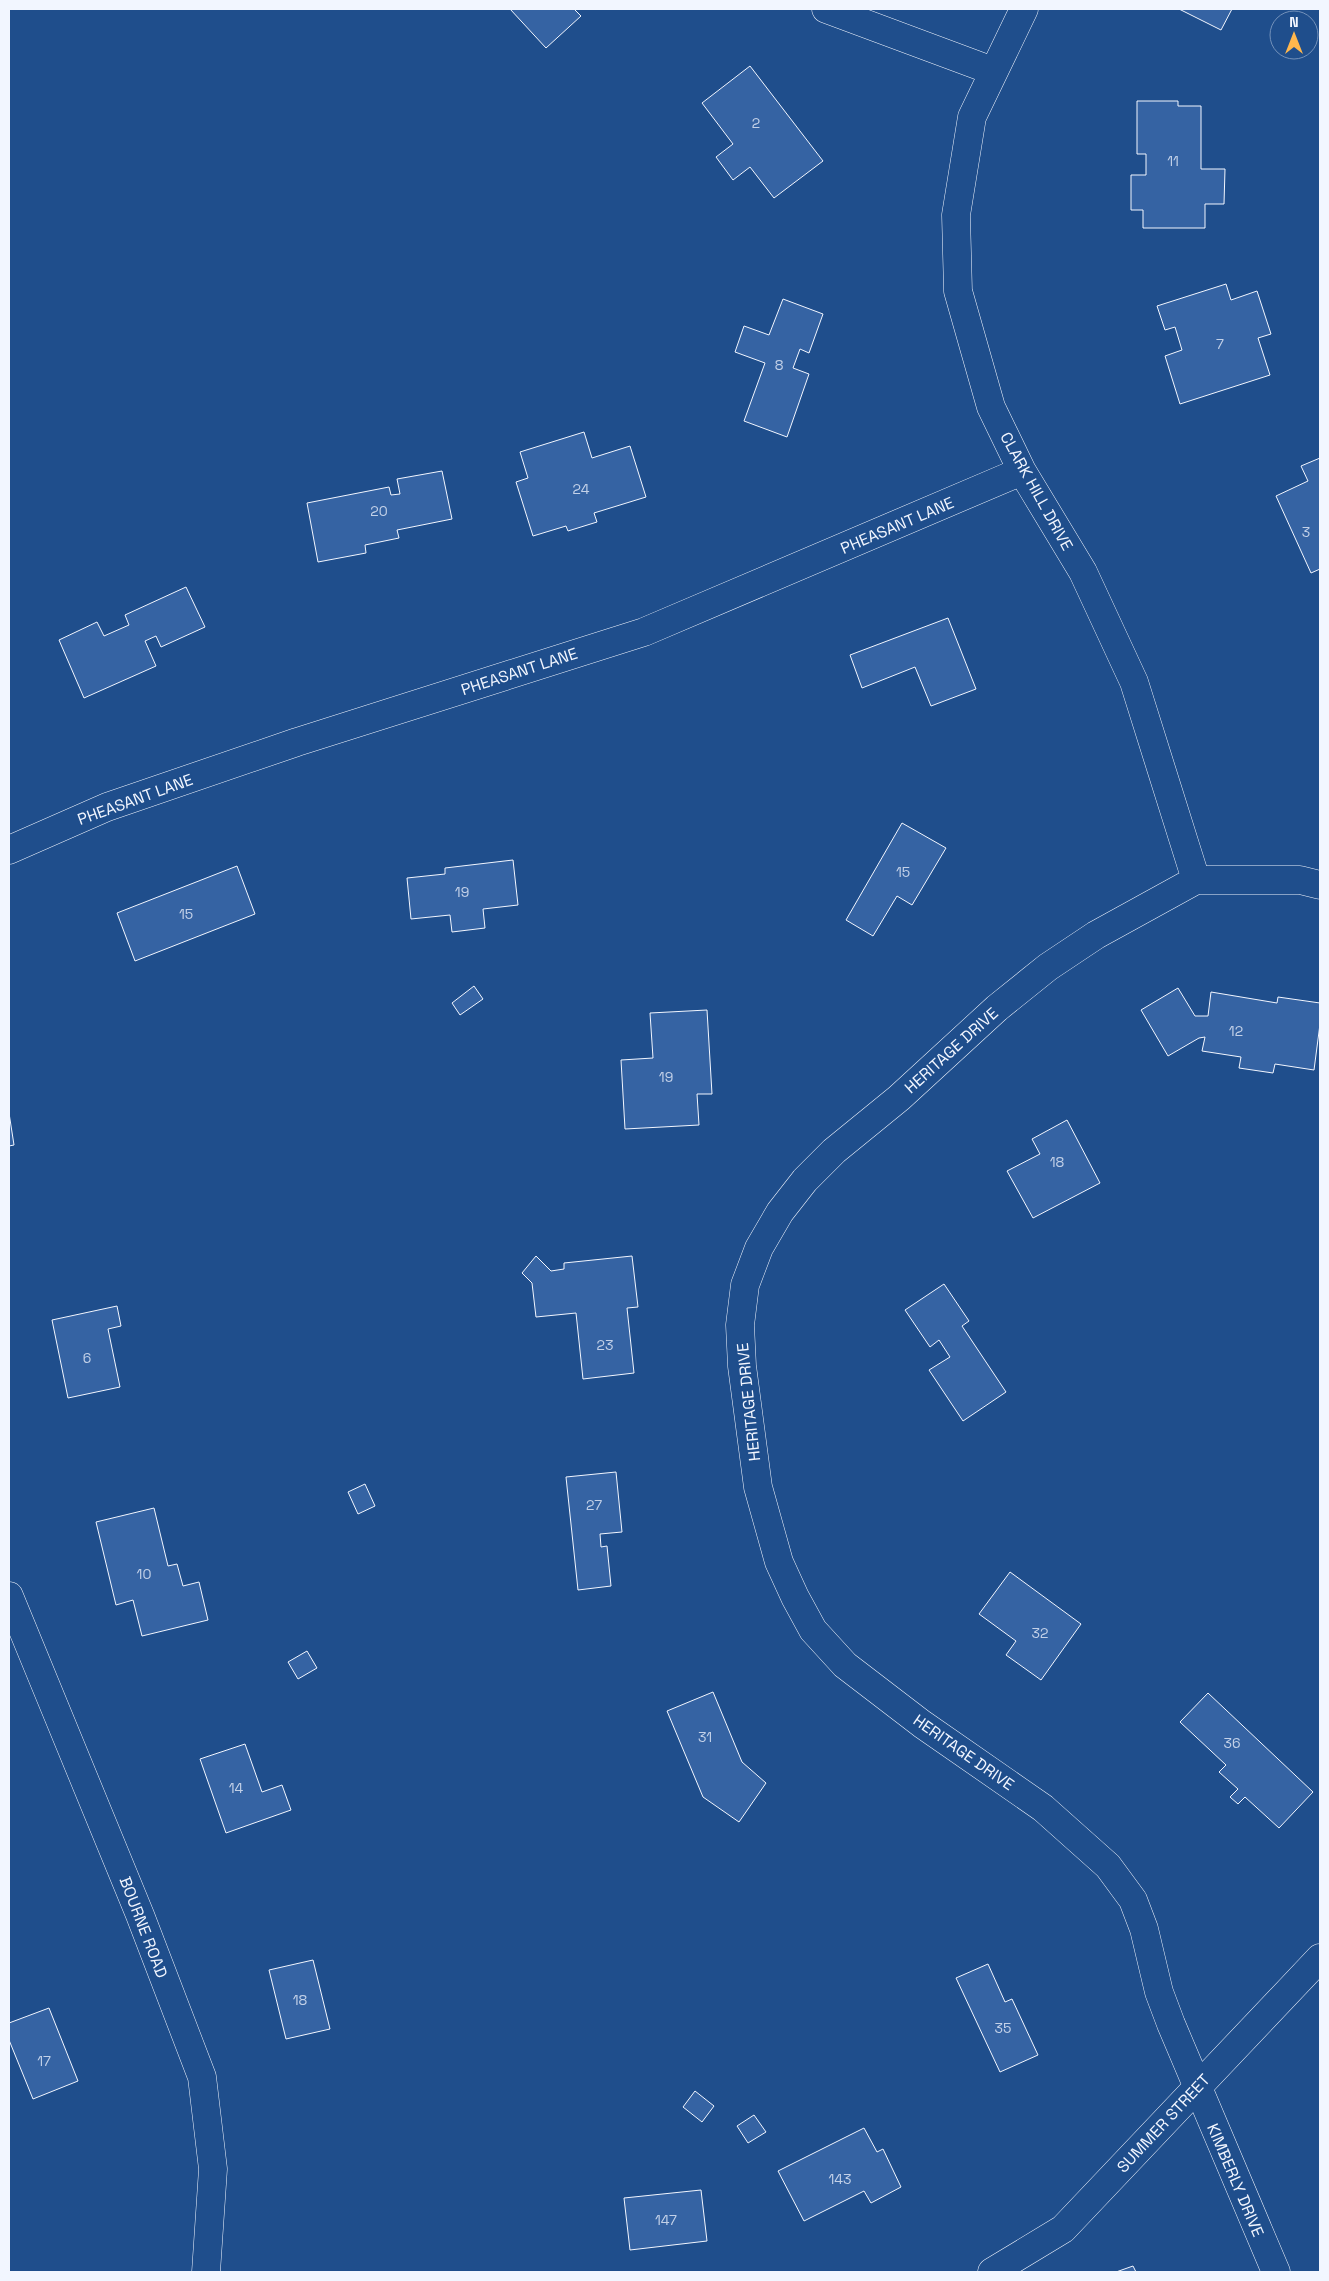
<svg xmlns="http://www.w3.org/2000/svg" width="1329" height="2281" viewBox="0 0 1329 2281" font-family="'Space Grotesk',sans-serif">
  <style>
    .building { fill: #3563a3; stroke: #f2f6ff }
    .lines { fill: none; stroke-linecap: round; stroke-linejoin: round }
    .street-casing { stroke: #f2f6ff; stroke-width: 29 }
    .street { stroke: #1f4e8c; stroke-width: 28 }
    .labels { text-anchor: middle; stroke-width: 4; stroke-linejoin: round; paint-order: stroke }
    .number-label { font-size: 14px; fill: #c3d1e8 }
    .street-label { font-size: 16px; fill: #f2f6ff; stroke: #1f4e8c }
  </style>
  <rect width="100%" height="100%" fill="#1f4e8c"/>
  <!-- building -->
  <path class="building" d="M 510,9 L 574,9 L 581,16 L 546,48 Z
    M 1179,9 L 1232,9 L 1221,30 Z
    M 750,66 L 823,161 L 774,198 L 750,167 L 733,180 L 716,157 L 733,144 L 702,103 Z
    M 1137,101 L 1178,101 L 1178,106 L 1201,106 L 1201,169 L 1225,169 L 1224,204 L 1205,204 L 1205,228 L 1143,228 L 1143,210 L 1131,210 L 1131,175 L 1146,175 L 1146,154 L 1137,154 Z
    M 1226,284 L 1231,300 L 1257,291 L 1271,334 L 1258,338 L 1270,375 L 1180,404 L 1165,356 L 1182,350 L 1175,327 L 1165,330 L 1157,306 Z
    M 783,299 L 823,314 L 809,353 L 800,349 L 793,368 L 809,374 L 787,437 L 744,421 L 765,363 L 735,352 L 744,326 L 769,335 Z
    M 584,432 L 592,458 L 630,446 L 646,497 L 594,513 L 597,522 L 568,531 L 566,526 L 533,536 L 516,482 L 528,478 L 520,452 Z
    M 1320,458 L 1320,569 L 1311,573 L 1276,496 L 1308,481 L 1301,466 Z
    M 442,471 L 452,519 L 397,530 L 399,538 L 365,545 L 366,553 L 318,562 L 307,503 L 389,487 L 391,495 L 400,494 L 397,479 Z
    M 186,587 L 205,627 L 161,647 L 156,636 L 145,641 L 156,666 L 84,698 L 59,640 L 97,622 L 104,636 L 129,625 L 125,615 Z
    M 948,618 L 976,689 L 931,706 L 915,667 L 862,688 L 850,655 Z
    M 902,823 L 946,848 L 912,905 L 897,896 L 873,936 L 846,920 Z
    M 513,860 L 518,905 L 483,909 L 485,928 L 452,932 L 450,915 L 411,919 L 407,878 L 445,874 L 445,868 Z
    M 237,866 L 255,914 L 135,961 L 117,913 Z
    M 474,986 L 483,999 L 460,1015 L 452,1003 Z
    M 1178,988 L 1195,1016 L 1208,1016 L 1211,992 L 1277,1003 L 1278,997 L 1320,1003 L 1320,1024 L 1314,1070 L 1275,1064 L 1273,1073 L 1239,1068 L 1241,1057 L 1202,1051 L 1205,1037 L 1199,1038 L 1168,1056 L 1141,1010 Z
    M 707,1010 L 712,1094 L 697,1094 L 699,1125 L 625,1129 L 621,1060 L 653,1058 L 650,1013 Z
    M 9,1113 L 14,1145 L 9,1146 Z
    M 1067,1120 L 1100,1183 L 1033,1218 L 1007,1171 L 1040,1154 L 1032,1139 Z
    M 536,1256 L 551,1271 L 564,1269 L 564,1263 L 632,1256 L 638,1307 L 627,1308 L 634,1373 L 583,1379 L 576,1313 L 536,1317 L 532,1283 L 522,1273 Z
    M 944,1284 L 969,1321 L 962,1326 L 1006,1392 L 963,1421 L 929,1370 L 950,1357 L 939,1340 L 930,1347 L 905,1310 Z
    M 117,1306 L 121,1326 L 108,1329 L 120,1387 L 68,1398 L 52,1320 Z
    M 616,1472 L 622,1532 L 600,1534 L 601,1547 L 607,1546 L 611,1586 L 578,1590 L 566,1477 Z
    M 365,1484 L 375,1506 L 358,1514 L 348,1492 Z
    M 154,1508 L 168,1566 L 177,1564 L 183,1586 L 199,1582 L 208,1620 L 142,1636 L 133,1600 L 116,1605 L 96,1522 Z
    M 1010,1572 L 1081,1624 L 1041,1680 L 1006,1655 L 1016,1641 L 979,1614 Z
    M 307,1651 L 317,1668 L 298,1679 L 288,1662 Z
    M 713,1692 L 742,1762 L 766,1783 L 739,1822 L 703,1797 L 667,1711 Z
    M 1208,1693 L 1313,1792 L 1279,1828 L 1245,1797 L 1238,1804 L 1230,1797 L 1238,1789 L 1219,1772 L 1226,1765 L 1180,1722 Z
    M 245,1744 L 262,1792 L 282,1785 L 291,1810 L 226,1833 L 200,1759 Z
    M 313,1960 L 330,2029 L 286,2039 L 269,1970 Z
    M 988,1964 L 1005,2002 L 1012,1999 L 1038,2055 L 1000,2072 L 956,1978 Z
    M 49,2008 L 78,2081 L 33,2099 L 9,2040 L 9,2023 Z
    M 695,2091 L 714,2106 L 702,2122 L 683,2107 Z
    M 754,2115 L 766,2132 L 748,2143 L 737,2126 Z
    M 864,2128 L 877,2152 L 883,2149 L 901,2187 L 871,2203 L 864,2191 L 804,2221 L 778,2171 Z
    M 701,2190 L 707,2241 L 630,2250 L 624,2198 Z
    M 1133,2266 L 1136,2272 L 1116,2272 Z"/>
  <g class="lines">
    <defs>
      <path id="street" d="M 826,9 L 993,71
        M 1024,9 L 972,117 L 956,215 L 958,291 L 991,407 L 1022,471 L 1083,572 L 1134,682 L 1196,880
        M 9,850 L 107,807 L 297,742 L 644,632 L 1022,471
        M 9,1596 L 140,1915 L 202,2077 L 213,2169 L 206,2272
        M 992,2272 L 1063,2229 L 1320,1958
        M 1276,2272 L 1171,2024 L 1159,1992 L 1144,1929 L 1133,1900 L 1108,1866 L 1043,1808 L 922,1724 L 845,1665 L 813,1630 L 795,1597 L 779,1562 L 758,1487 L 742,1366 L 740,1325 L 745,1285 L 759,1248 L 780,1212 L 805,1180 L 834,1151 L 899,1098 L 997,1008 L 1048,967 L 1096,935 L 1196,880 L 1300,880 L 1320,885"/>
    </defs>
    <!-- street casing -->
    <use href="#street" class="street-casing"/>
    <!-- street -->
    <use href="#street" class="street"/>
  </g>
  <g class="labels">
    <!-- number labels -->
    <g class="number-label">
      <text x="756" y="128">2</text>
      <text x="1173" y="166">11</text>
      <text x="1220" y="349">7</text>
      <text x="779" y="370">8</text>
      <text x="581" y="494">24</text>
      <text x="379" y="516">20</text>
      <text x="1306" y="537">3</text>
      <text x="903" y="877">15</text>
      <text x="462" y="897">19</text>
      <text x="186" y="919">15</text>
      <text x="1236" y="1036">12</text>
      <text x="666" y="1082">19</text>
      <text x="1057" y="1167">18</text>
      <text x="605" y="1350">23</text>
      <text x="87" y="1363">6</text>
      <text x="594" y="1510">27</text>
      <text x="144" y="1579">10</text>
      <text x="1040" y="1638">32</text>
      <text x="705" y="1742">31</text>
      <text x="1232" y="1748">36</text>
      <text x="236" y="1793">14</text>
      <text x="300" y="2005">18</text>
      <text x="1003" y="2033">35</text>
      <text x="44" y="2066">17</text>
      <text x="840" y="2184">143</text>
      <text x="666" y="2225">147</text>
    </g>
    <!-- street labels -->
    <g class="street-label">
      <text transform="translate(1037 491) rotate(61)" y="6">CLARK HILL DRIVE</text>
      <text transform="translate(897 525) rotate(-23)" y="6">PHEASANT LANE</text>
      <text transform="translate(519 671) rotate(-18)" y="6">PHEASANT LANE</text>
      <text transform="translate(135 799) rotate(-20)" y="6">PHEASANT LANE</text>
      <text transform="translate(951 1050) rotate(-42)" y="6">HERITAGE DRIVE</text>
      <text transform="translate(748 1402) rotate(-96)" y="6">HERITAGE DRIVE</text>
      <text transform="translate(964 1752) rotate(35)" y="6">HERITAGE DRIVE</text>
      <text transform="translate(144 1927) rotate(69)" y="6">BOURNE ROAD</text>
      <text transform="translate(1163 2123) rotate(-47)" y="6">SUMMER STREET</text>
      <text transform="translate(1236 2180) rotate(67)" y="6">KIMBERLY DRIVE</text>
    </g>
  </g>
  <!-- border -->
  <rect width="1329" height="2281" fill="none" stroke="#f2f6ff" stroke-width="20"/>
  <!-- north arrow -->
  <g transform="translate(1294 35)"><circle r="24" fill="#1f4e8c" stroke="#7391ba"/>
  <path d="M0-4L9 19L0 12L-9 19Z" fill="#ffb74d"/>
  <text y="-8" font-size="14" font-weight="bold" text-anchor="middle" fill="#f2f6ff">N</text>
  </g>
</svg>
